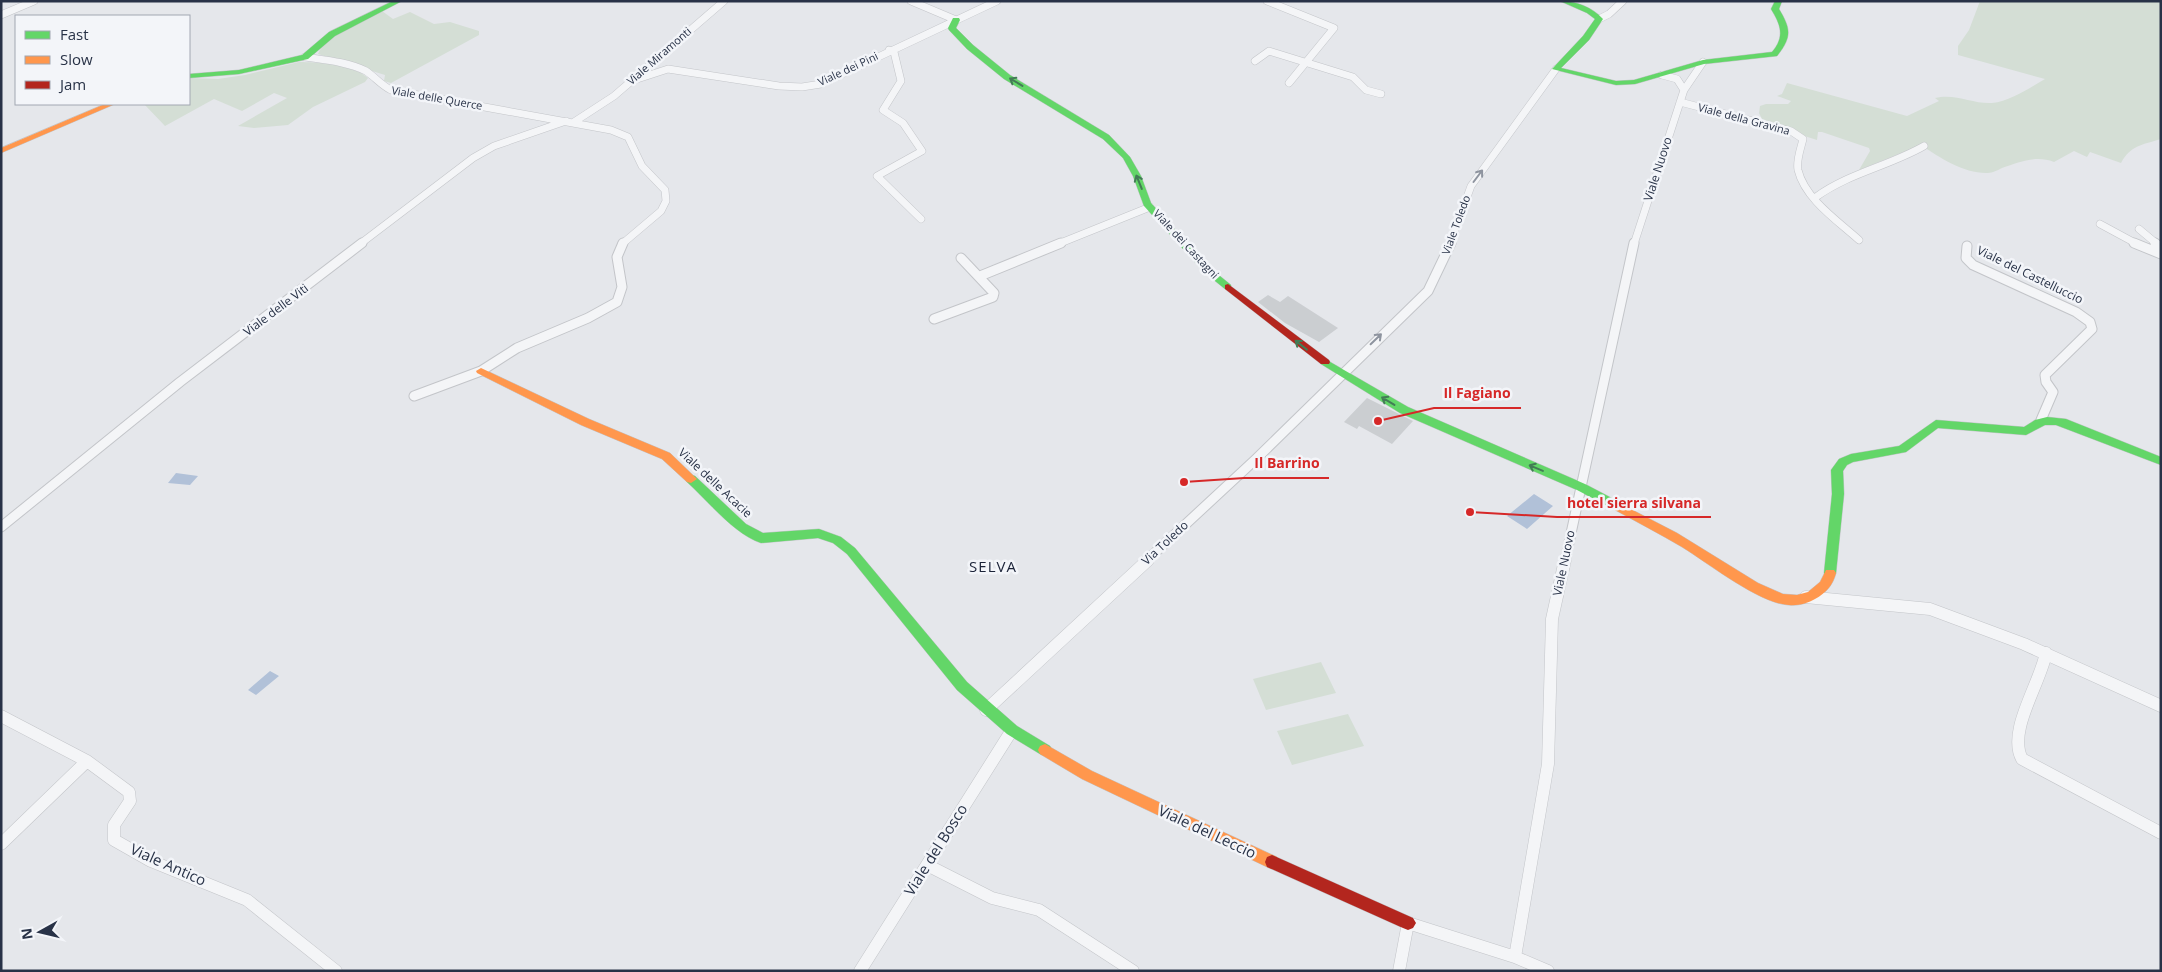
<svg xmlns="http://www.w3.org/2000/svg" width="2162" height="972" viewBox="0 0 2162 972" font-family="'Open Sans',sans-serif">
  <style>
    .green { fill: #d4ded5 }
    .water { fill: #b1c1d8 }
    .building { fill: #cbced1 }
    .lines { fill: none; stroke-linecap: round; stroke-linejoin: round }
    .street-far2-casing { stroke: #c3c5c9; stroke-width: 8 }
    .street-far1-casing { stroke: #c3c5c9; stroke-width: 11 }
    .street-casing { stroke: #c3c5c9; stroke-width: 13 }
    .fast-casing { stroke: #c3c5c9; stroke-width: 1 }
    .slow-casing { stroke: #c3c5c9; stroke-width: 1 }
    .jam-casing { stroke: #c3c5c9; stroke-width: 1 }
    .street-far2 { stroke: #f4f5f7; stroke-width: 7 }
    .street-far1 { stroke: #f4f5f7; stroke-width: 9 }
    .street { stroke: #f4f5f7; stroke-width: 12 }
    .fast { fill: #63d668; fill-rule: evenodd }
    .slow { fill: #ff974d; fill-rule: evenodd }
    .jam { fill: #b3261e; fill-rule: evenodd }
    .oneway { stroke: #437c56 }
    .oneway2 { stroke: #8e949f }
    .labels { text-anchor: middle; stroke-width: 5; stroke-linejoin: round; paint-order: stroke }
    .far-street-label { font-size: 11px; fill: #283247; stroke: #f3f5f9 }
    .street-label { font-size: 12px; fill: #283247; stroke: #f3f5f9 }
    .quarter-label { font-size: 15px; letter-spacing: 1px; fill: #1b2338; stroke: #f3f5f9 }
    .near-street-label { font-size: 15px; fill: #283247; stroke: #f3f5f9 }
    .leader { fill: none; stroke: #d62828; stroke-width: 2 }
    .callout-dot { fill: #d62828; stroke: #f3f5f9; stroke-width: 2 }
    .callout-label { font-size: 14px; text-anchor: middle; font-weight: bold; fill: #d62828; stroke: #f3f5f9; stroke-width: 5; stroke-linejoin: round; paint-order: stroke }
  </style>
  <rect width="100%" height="100%" fill="#e5e7eb"/>
  <!-- green -->
  <path class="green" d="M 1980,1 L 2161,1 L 2161,139 C 2142,145 2131,145 2121,163 L 2090,152 L 2087,157 L 2074,151 L 2054,162 C 2036,155 2020,162 2002,168 C 1998,170 1992,173 1988,173 C 1965,174 1940,158 1921,145 L 1859,170 L 1870,151 L 1869,148 L 1822,132 L 1818,132 L 1817,140 L 1764,123 L 1759,113 L 1760,106 L 1766,104 L 1788,104 L 1791,101 L 1777,96 L 1782,94 L 1787,83 L 1907,116 L 1939,101 L 1935,98 C 1956,93 1972,104 1992,103 C 2011,101 2029,88 2045,79 L 1958,55 L 1958,46 L 1969,30 Z
    M 382,11 L 393,19 L 410,12 L 434,24 L 450,22 L 479,31 L 479,35 L 391,83 L 384,81 L 385,75 L 318,54 C 324,36 365,20 382,11 Z
    M 299,62 C 318,62 354,65 368,78 L 365,82 L 313,107 L 288,125 L 254,128 L 238,126 L 287,98 L 274,93 L 242,111 L 214,99 L 165,126 L 144,104 L 189,104 L 189,78 L 218,79 L 245,75 Z
    M 1321,662 L 1336,693 L 1266,710 L 1253,679 Z
    M 1348,714 L 1364,746 L 1292,765 L 1277,731 Z"/>
  <!-- water -->
  <path class="water" d="M 176,473 L 198,476 L 190,485 L 168,483 Z
    M 1534,494 L 1553,506 L 1527,529 L 1507,516 Z
    M 270,671 L 279,676 L 256,695 L 248,690 Z"/>
  <!-- building -->
  <path class="building" d="M 1268,295 L 1280,302 L 1288,296 L 1338,328 L 1319,342 L 1285,323 L 1258,302 Z
    M 1367,398 L 1413,421 L 1392,444 L 1359,426 L 1357,429 L 1344,422 Z"/>
  <g class="lines">
    <defs>
      <path id="street-far2" d="M 911,1 L 956,20
        M 1267,1 L 1334,28 L 1289,83
        M 1,15 L 34,1
        M 1599,19 L 1609,14 L 1623,1
        M 889,50 L 894,52 L 901,81 L 883,110 L 903,123 L 922,151 L 877,176 L 921,219
        M 305,57 C 325,60 348,62 366,71 C 375,77 381,85 391,90 L 611,130 L 628,137 L 642,166 L 665,190 L 666,201 L 661,211 L 622,244
        M 1255,61 L 1269,51 L 1353,77 L 1366,90 L 1381,94
        M 1662,75 L 1677,79 L 1684,90
        M 631,81 L 668,69 L 779,86 L 802,87 L 821,84 L 997,1
        M 1680,102 L 1791,131 L 1803,139 C 1801,148 1796,160 1798,170 C 1805,199 1838,221 1859,240
        M 574,122 L 614,96 L 724,1
        M 1816,197 C 1849,173 1889,166 1924,146
        M 2100,224 L 2137,244
        M 2139,229 L 2157,244
        M 360,244 L 473,158 L 494,146 L 566,121
        M 1058,244 L 1150,207
        M 1450,244 L 1471,186 L 1556,69
        M 1634,244 L 1684,90 L 1703,62"/>
      <path id="street-far1" d="M 2134,243 L 2161,254
        M 2155,243 L 2161,248
        M 1967,246 L 1966,258 L 1973,265 L 2076,312 L 2090,322 L 2092,329 L 2045,375 L 2046,382 L 2053,392 L 2041,420
        M 980,276 L 1061,243
        M 934,319 L 993,297 L 994,293 L 961,258
        M 414,396 L 481,371 L 517,348 L 588,318 L 617,302 L 622,287 L 617,257 L 623,243
        M 1,527 L 180,382 L 362,243
        M 1146,561 L 1257,458 L 1428,291 L 1451,243
        M 1565,561 L 1634,243"/>
      <path id="street" d="M 1806,597 L 1930,609 L 2024,644 L 2161,706
        M 2046,653 C 2040,684 2007,731 2022,759 L 2161,833
        M 986,710 L 1148,560
        M 1,716 L 87,761 L 129,792 L 130,801 L 114,825 L 114,840 L 151,861 L 247,900 L 336,971
        M 1,844 L 87,761
        M 927,865 L 992,898 L 1039,910 L 1133,971
        M 1515,957 L 1548,764 L 1552,619 L 1565,560
        M 860,971 L 1012,730
        M 1399,971 L 1408,923 L 1515,957 L 1548,971"/>
      <path id="fast" d="M 393,1 L 402,1 L 335,36 L 308,59 L 239,74 L 189,78 L 189,74 L 239,70 L 302,55 L 329,32 Z
        M 1560,1 C 1576,1 1592,7 1603,19 L 1589,40 L 1561,68 L 1616,81 L 1634,80 L 1703,60 L 1772,52 C 1785,37 1781,25 1771,9 L 1775,1 L 1782,1 L 1779,9 C 1791,29 1792,37 1777,56 L 1704,64 L 1635,84 L 1616,85 L 1552,69 L 1583,36 L 1595,19 L 1587,13 Z
        M 953,18 L 959,18 L 960,20 L 956,28 L 973,45 L 1010,75 L 1109,135 L 1130,157 L 1141,176 L 1151,203 L 1210,268 L 1231,285 L 1231,289 L 1225,289 L 1204,272 L 1144,206 L 1133,176 L 1123,158 L 1103,139 L 1004,79 L 967,49 L 949,30 L 948,28 Z
        M 1325,359 L 1408,407 L 1585,484 L 1623,504 L 1625,507 L 1623,510 L 1615,510 L 1577,490 L 1400,413 L 1321,364 L 1320,362 L 1321,360 Z
        M 2047,417 L 2066,419 L 2161,457 L 2161,465 L 2056,425 L 2045,425 L 2026,435 L 1938,428 L 1906,452 L 1853,462 L 1847,465 L 1843,471 L 1844,494 L 1836,573 L 1834,576 L 1826,576 L 1824,573 L 1832,494 L 1831,470 L 1839,459 L 1851,454 L 1899,446 L 1936,420 L 2024,427 L 2035,420 Z
        M 691,475 L 695,476 L 746,524 L 763,533 L 819,529 L 841,537 L 855,548 L 967,682 L 1017,726 L 1050,746 L 1052,750 L 1050,754 L 1045,756 L 1040,754 L 1007,734 L 957,690 L 847,554 L 833,543 L 818,538 L 761,543 C 734,534 708,501 687,482 L 685,479 L 687,476 Z"/>
      <path id="slow" d="M 105,104 L 115,104 L 1,153 L 1,148 Z
        M 481,368 L 589,419 L 670,453 L 697,479 L 691,483 L 687,482 L 662,459 L 581,425 L 477,373 L 476,371 Z
        M 1619,503 L 1677,533 L 1758,583 L 1783,594 L 1797,595 L 1808,592 L 1820,582 L 1826,570 L 1834,570 L 1836,573 C 1833,585 1826,593 1815,599 C 1808,603 1798,606 1789,605 C 1760,604 1708,563 1682,547 C 1660,534 1637,522 1615,510 L 1613,507 L 1615,504 Z
        M 1045,744 L 1092,771 L 1277,857 L 1279,862 L 1277,867 L 1272,869 L 1267,867 L 1082,779 L 1040,754 L 1038,750 L 1040,746 Z"/>
      <path id="jam" d="M 1228,284 L 1329,360 L 1330,362 L 1329,364 L 1321,364 L 1225,289 L 1225,285 Z
        M 1272,855 L 1413,918 L 1416,923 L 1413,928 L 1408,930 L 1403,928 L 1267,867 L 1265,862 L 1267,857 Z"/>
    </defs>
    <!-- street-far2 casing -->
    <use href="#street-far2" class="street-far2-casing"/>
    <!-- street-far1 casing -->
    <use href="#street-far1" class="street-far1-casing"/>
    <!-- street casing -->
    <use href="#street" class="street-casing"/>
    <!-- fast casing -->
    <use href="#fast" class="fast-casing"/>
    <!-- slow casing -->
    <use href="#slow" class="slow-casing"/>
    <!-- jam casing -->
    <use href="#jam" class="jam-casing"/>
    <!-- street-far2 -->
    <use href="#street-far2" class="street-far2"/>
    <!-- street-far1 -->
    <use href="#street-far1" class="street-far1"/>
    <!-- street -->
    <use href="#street" class="street"/>
    <!-- fast -->
    <use href="#fast" class="fast"/>
    <!-- slow -->
    <use href="#slow" class="slow"/>
    <!-- jam -->
    <use href="#jam" class="jam"/>
  </g>
  <!-- one-way arrows -->
  <defs><path id="oneway-shaft" d="M-6 0H5M1.5-3L5.5 0L1.5 3" fill="none" stroke-width="1.6" stroke-linecap="round" stroke-linejoin="round" transform="scale(1.25)"/></defs>
  <g class="oneway">
    <use href="#oneway-shaft" transform="translate(1016 82) rotate(-149)"/>
    <use href="#oneway-shaft" transform="translate(1139 182) rotate(-112)"/>
    <use href="#oneway-shaft" transform="translate(1301 345) rotate(-142)"/>
    <use href="#oneway-shaft" transform="translate(1388 401) rotate(-149)"/>
    <use href="#oneway-shaft" transform="translate(1536 468) rotate(-157)"/>
  </g>
  <g class="oneway2">
    <use href="#oneway-shaft" transform="translate(1478 176) rotate(-53)"/>
    <use href="#oneway-shaft" transform="translate(1376 339) rotate(-44)"/>
  </g>
  <g class="labels">
    <!-- far-street labels -->
    <g class="far-street-label">
      <text transform="translate(659 56) rotate(-41)" y="4">Viale Miramonti</text>
      <text transform="translate(848 69) rotate(-25)" y="4">Viale dei Pini</text>
      <text transform="translate(437 98) rotate(10)" y="4">Viale delle Querce</text>
      <text transform="translate(1744 119) rotate(15)" y="4">Viale della Gravina</text>
      <text transform="translate(1456 225) rotate(-70)" y="4">Viale Toledo</text>
      <text transform="translate(1186 244) rotate(47)" y="4">Viale dei Castagni</text>
    </g>
    <!-- street labels -->
    <g class="street-label">
      <text transform="translate(1658 169) rotate(-72)" y="4">Viale Nuovo</text>
      <text transform="translate(2030 275) rotate(26)" y="4">Viale del Castelluccio</text>
      <text transform="translate(276 310) rotate(-37)" y="4">Viale delle Viti</text>
      <text transform="translate(715 483) rotate(43)" y="4">Viale delle Acacie</text>
      <text transform="translate(1165 543) rotate(-43)" y="4">Via Toledo</text>
      <text transform="translate(1564 563) rotate(-78)" y="4">Viale Nuovo</text>
    </g>
    <!-- quarter labels -->
    <g class="quarter-label">
      <text x="993" y="572">SELVA</text>
    </g>
    <!-- near-street labels -->
    <g class="near-street-label">
      <text transform="translate(1207 832) rotate(25)" y="5">Viale del Leccio</text>
      <text transform="translate(936 850) rotate(-58)" y="5">Viale del Bosco</text>
      <text transform="translate(168 865) rotate(24)" y="5">Viale Antico</text>
    </g>
  </g>
  <!-- callouts -->
  <path class="leader" d="M1378 421L1434 408H1521M1184 482L1244 478H1329M1470 512L1557 517H1711"/>
  <g class="callout-dot">
    <circle cx="1378" cy="421" r="5"/>
    <circle cx="1184" cy="482" r="5"/>
    <circle cx="1470" cy="512" r="5"/>
  </g>
  <g class="callout-label">
    <text x="1477" y="398">Il Fagiano</text>
    <text x="1287" y="468">Il Barrino</text>
    <text x="1634" y="508">hotel sierra silvana</text>
  </g>
  <!-- border -->
  <rect width="2162" height="972" fill="none" stroke="#283247" stroke-width="5"/>
  <!-- legend -->
  <rect x="15" y="15" width="175" height="90" fill="#f3f5f9" stroke="#a2a7b2"/>
  <rect x="25" y="31" width="25" height="8" fill="#63d668" stroke="#a2a7b2"/>
  <text x="60" y="40" font-size="15" fill="#283247">Fast</text>
  <rect x="25" y="56" width="25" height="8" fill="#ff974d" stroke="#a2a7b2"/>
  <text x="60" y="65" font-size="15" fill="#283247">Slow</text>
  <rect x="25" y="81" width="25" height="8" fill="#b3261e" stroke="#a2a7b2"/>
  <text x="60" y="90" font-size="15" fill="#283247">Jam</text>
  <!-- north arrow -->
  <g transform="translate(40 932) rotate(262)" stroke="#f3f5f9" stroke-width="4" paint-order="stroke">
  <path d="M0-4L9 19L0 12L-9 19Z" fill="#283247"/>
  <text y="-8" font-size="14" font-weight="bold" text-anchor="middle" fill="#283247">N</text>
  </g>
</svg>
